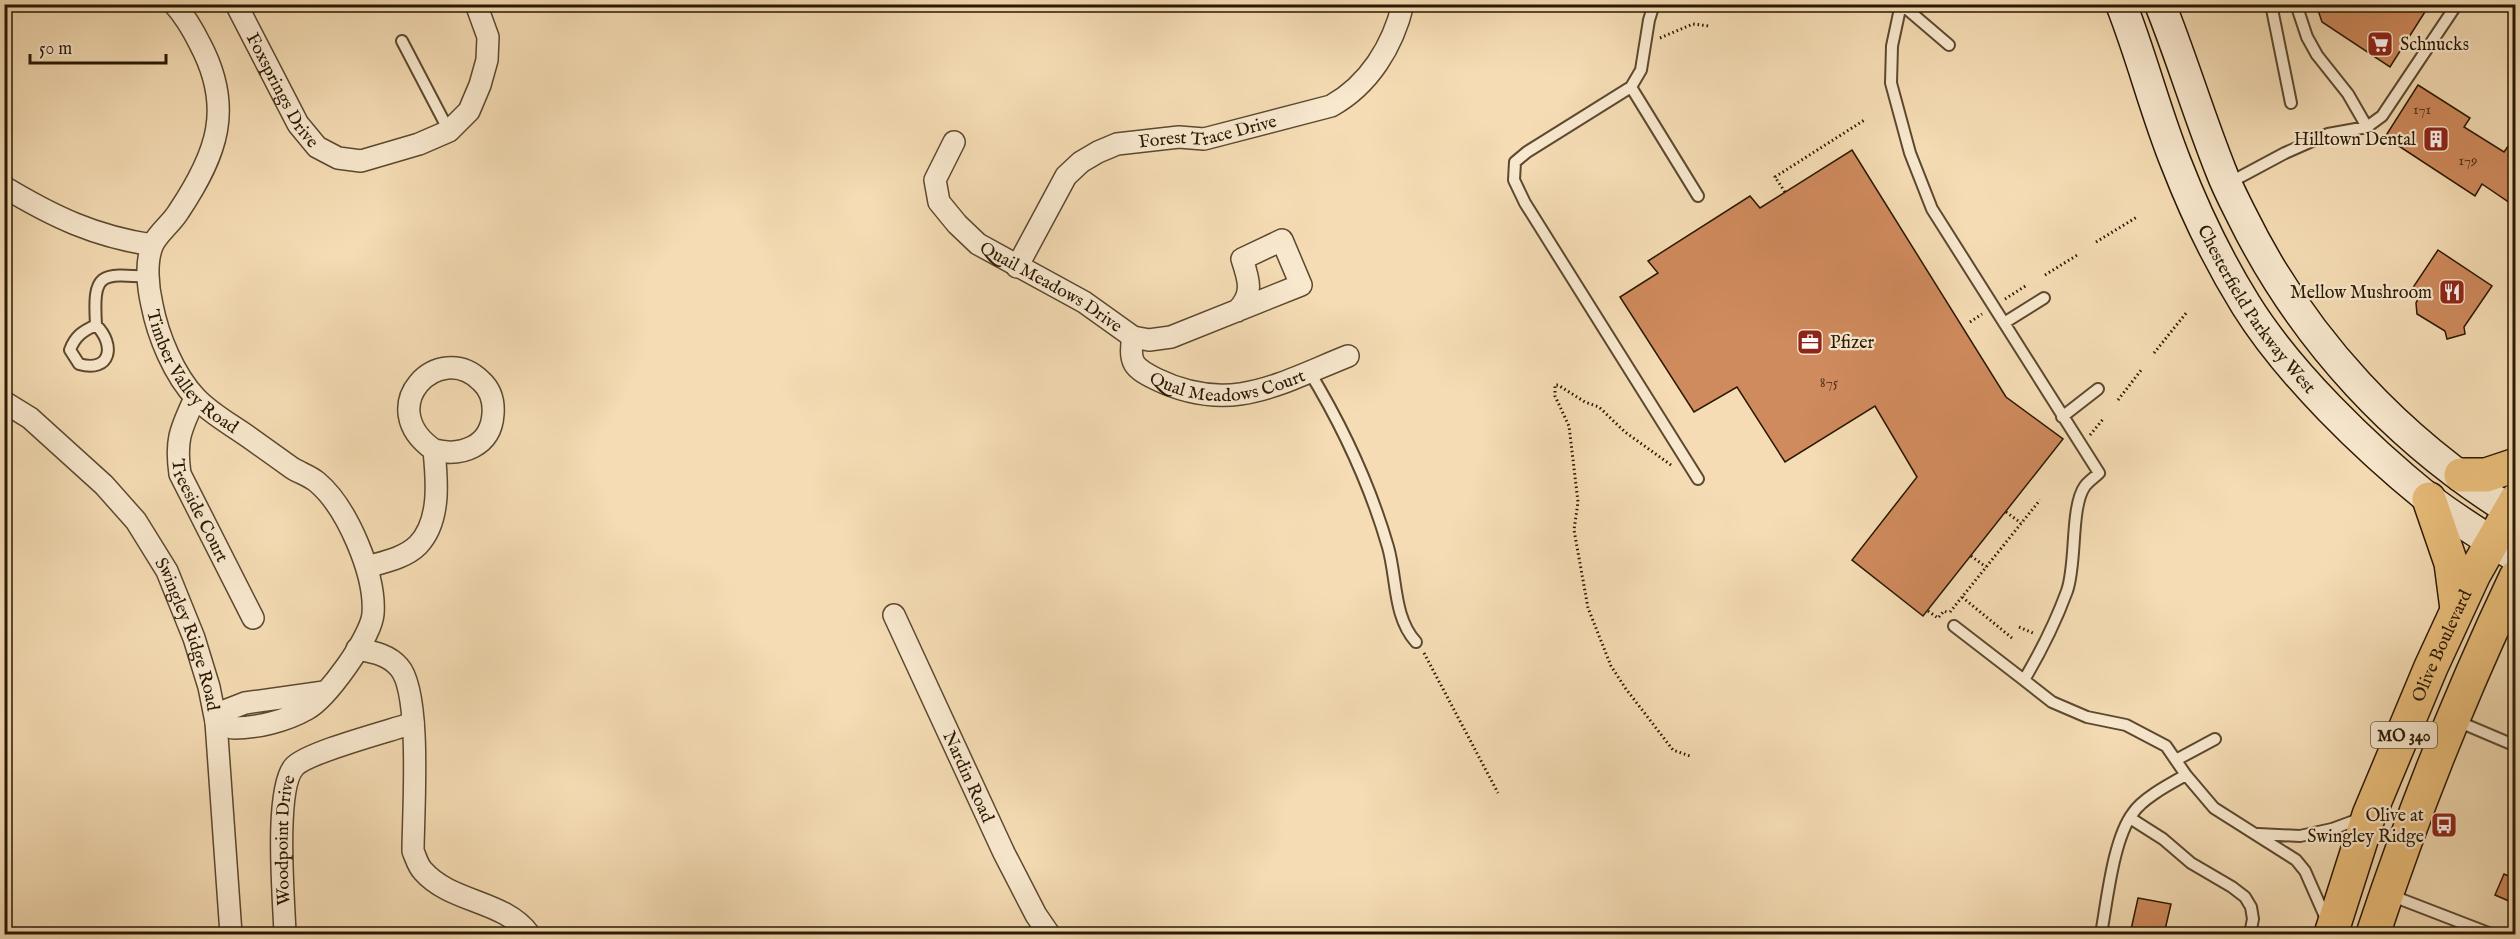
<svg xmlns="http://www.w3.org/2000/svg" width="2520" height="939" viewBox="0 0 2520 939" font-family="'IM FELL English',serif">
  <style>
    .building { fill: #cf8a5d; stroke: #291803; stroke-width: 1.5 }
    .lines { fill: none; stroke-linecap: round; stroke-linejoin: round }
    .lane-casing { stroke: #5c492f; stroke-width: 14 }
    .street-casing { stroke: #5c492f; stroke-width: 24 }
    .secondary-casing { stroke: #291803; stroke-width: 33 }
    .primary-casing { stroke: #291803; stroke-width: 36 }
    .path { stroke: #291803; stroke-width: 3; stroke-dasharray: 1.5 3; stroke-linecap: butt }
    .lane { stroke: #f8e8ce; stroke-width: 10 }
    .street { stroke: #f8e8ce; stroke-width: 21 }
    .secondary { stroke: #f8e8ce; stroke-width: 30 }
    .primary { stroke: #eabe7a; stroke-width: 33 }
    .labels { text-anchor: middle; stroke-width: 4.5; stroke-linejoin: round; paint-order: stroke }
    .number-label { font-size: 15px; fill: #52341a }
    .shield { fill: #f8e8ce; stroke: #675640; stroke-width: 1.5 }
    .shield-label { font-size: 16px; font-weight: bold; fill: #291803 }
    .poi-label { font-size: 18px; fill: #291803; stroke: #f8e8ce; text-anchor: end }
    .street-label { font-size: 18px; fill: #291803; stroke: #f8e8ce }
  </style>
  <rect width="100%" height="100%" fill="#f5dcb4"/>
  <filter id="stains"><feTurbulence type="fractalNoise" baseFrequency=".00333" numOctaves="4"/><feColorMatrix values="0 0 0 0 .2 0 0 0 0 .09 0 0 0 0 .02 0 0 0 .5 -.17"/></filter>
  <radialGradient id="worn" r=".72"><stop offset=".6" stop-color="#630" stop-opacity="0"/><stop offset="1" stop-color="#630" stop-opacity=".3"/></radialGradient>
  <!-- building -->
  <path class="building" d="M 2316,4 L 2430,4 L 2390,67 L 2322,22 Z
    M 2418,85 L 2470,118 L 2464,127 L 2504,152 L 2516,135 L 2516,207 L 2482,184 L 2475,196 L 2385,137 Z
    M 1852,150 L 2006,397 L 2063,439 L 1923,616 L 1852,560 L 1917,477 L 1875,406 L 1785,462 L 1737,387 L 1694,412 L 1620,297 L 1658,273 L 1648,261 L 1750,196 L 1760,208 Z
    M 2438,250 L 2492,286 L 2464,327 L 2465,334 L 2447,339 L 2445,331 L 2417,314 L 2416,303 L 2420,295 L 2412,289 Z
    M 2504,874 L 2516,879 L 2516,904 L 2495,895 Z
    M 2138,898 L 2171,904 L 2164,934 L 2130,934 Z"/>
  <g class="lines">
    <defs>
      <path id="lane" d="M 1654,4 L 1649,20 L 1641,70 L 1631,87 L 1698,196
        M 1901,4 L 1892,46 L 1891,83 L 1910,153 L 1932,209 L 2099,473 C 2095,477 2089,481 2085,486 C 2070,507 2077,563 2067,591 C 2056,621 2040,653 2024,680 L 2052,702 L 2087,717 L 2126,725 L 2166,746 L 2186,775
        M 1901,4 L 1949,45
        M 2271,4 L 2291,103
        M 2296,4 L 2307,37 L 2317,55 L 2348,94 L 2367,127
        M 402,41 L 449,131
        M 1631,87 L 1527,152 L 1515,162 L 1514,180 L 1525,203 L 1698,479
        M 2227,184 L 2285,153 L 2328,134 L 2367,127 L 2382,116 L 2457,4
        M 2004,323 L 2044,298
        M 96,325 C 116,345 111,373 79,364 L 70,350 C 75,336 83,331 96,325 C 93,273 99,273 149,277
        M 1309,371 C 1343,427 1370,485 1388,547 C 1397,578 1393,617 1416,642
        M 2062,417 L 2098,389
        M 1954,626 L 2024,680
        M 2457,721 L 2516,746
        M 2176,760 L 2215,739
        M 2130,818 L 2163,839 L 2191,863 L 2232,887 L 2245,897 L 2251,907 L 2253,919 L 2250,934
        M 2258,834 L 2300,836 L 2332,829 L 2362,818
        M 2390,895 L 2491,934
        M 2101,934 C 2107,902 2113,839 2133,813 C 2143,798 2170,784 2186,775 L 2214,808 L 2296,860 L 2305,871 L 2327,921"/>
      <g id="street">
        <path id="s1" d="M 174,4 C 185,16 193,30 200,44 C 234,108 217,154 179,211 C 172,223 159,232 153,244 C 145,261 148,288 152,305 C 158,336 174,375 196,398 C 211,414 232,425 250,438 C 264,448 278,458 292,468 C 300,473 310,476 317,482 C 347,507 376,575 373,614 C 371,637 327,698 307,709 C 286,721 257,728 234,728 C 228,728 221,724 216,722 L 227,710 L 245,703 L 324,692"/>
        <path id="s2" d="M 236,4 L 298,124 L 317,147 L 338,158 L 361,161 L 419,144 L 449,131 L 469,111 L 480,85 L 487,60 L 488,37 L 476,4"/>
        <path id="s3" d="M 954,142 L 935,180 L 939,202 L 957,224 L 978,244 L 1084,302 L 1133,337 L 1149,340 L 1171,337 L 1301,285 L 1282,240 L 1242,259 C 1249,280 1254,294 1237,311"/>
        <path d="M 4,187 C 54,217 94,236 152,245"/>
        <path id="s4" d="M 1017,267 L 1066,176 L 1081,162 L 1098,152 L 1117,144 L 1179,137 L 1204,139 L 1331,106 C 1369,85 1393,46 1403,4"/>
        <path id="s5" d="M 1133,337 C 1128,363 1134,368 1156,379 C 1230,415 1278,384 1348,356"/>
        <path id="s6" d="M 195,398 C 181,429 175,439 180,474 L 253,618"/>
        <path id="s7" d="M 4,402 L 30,418 L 104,485 L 136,521 L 167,571 L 194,638 L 209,687 L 216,722 L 231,934"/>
        <path d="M 367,567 C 384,562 405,558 418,545 C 441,521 437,480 434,450 C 372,407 439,339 481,381 C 491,390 494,401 493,414 C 491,446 462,457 434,450"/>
        <path id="s8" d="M 894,615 L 1004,853 L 1036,915 L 1049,934"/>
        <path d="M 357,649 C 372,652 388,654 399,667 C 422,692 413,814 413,851 C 416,858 418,866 423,871 C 451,903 504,900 529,934"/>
        <path id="s9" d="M 285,934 C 284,901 274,790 294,767 C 307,752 390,731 413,723"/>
      </g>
      <g id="secondary">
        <path id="s10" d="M 2121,4 C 2142,57 2155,111 2176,163 C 2195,212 2218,260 2246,305 C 2289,374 2366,448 2429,499 C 2456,520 2486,538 2516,557"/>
        <path d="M 2160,4 C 2182,59 2199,116 2221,171 C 2227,187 2235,202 2242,216 C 2303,340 2399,442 2516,514"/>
      </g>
      <g id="primary">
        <path d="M 2461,475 L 2486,475 L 2516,465"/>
        <path d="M 2429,499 L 2451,563 L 2457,609"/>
        <path id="s11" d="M 2331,934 L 2369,815 L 2431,667 L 2474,574 L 2516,500"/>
        <path d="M 2373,934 C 2413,813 2461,693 2516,577"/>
      </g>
    </defs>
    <!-- lane casing -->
    <use href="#lane" class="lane-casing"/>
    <!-- street casing -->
    <use href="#street" class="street-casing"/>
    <!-- secondary casing -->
    <use href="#secondary" class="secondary-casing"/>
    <!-- primary casing -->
    <use href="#primary" class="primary-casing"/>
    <!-- path -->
    <path class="path" d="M 1660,38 L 1693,24 L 1709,26
      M 1785,192 L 1775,177 L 1866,119
      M 2096,242 L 2137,217
      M 2045,275 L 2079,254
      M 2005,299 L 2027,285
      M 1970,322 L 1982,314
      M 2154,353 L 2187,312
      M 2118,400 L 2142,369
      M 2090,435 L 2104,418
      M 1671,465 L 1625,432 L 1599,407 L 1585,402 L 1558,385 L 1555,385 L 1555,396 L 1569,426 L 1578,502 L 1574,530 L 1588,608 L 1611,666 L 1626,689 L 1673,750 L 1690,756
      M 2006,512 L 2021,523
      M 1971,556 L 1986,567
      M 1928,611 L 1938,618 L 1944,611 L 1949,613
      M 1950,612 L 1962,597
      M 2019,627 L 2033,633
      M 2012,638 L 1962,597 L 2040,500
      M 1424,653 L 1498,793"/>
    <!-- lane -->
    <use href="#lane" class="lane"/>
    <!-- street -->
    <use href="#street" class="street"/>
    <!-- secondary -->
    <use href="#secondary" class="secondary"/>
    <!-- primary -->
    <use href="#primary" class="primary"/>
  </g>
  <!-- icons -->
  <defs>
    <symbol id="supermarket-square" viewBox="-11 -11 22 22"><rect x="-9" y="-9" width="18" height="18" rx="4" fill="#8f2418" stroke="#f8e8ce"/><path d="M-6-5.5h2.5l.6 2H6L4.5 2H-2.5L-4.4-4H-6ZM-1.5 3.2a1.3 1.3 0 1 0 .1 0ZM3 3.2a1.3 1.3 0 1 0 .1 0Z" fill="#fff"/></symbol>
    <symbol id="building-square" viewBox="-11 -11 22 22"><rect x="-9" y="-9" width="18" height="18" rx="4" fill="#8f2418" stroke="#f8e8ce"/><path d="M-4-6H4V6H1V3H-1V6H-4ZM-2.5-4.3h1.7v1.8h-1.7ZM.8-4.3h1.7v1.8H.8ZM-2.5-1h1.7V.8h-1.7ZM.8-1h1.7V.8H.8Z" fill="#fff"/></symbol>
    <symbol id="restaurant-square" viewBox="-11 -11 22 22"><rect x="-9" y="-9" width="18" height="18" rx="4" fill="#8f2418" stroke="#f8e8ce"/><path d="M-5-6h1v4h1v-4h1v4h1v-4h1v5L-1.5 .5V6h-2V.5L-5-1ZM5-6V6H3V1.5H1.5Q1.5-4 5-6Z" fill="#fff"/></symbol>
    <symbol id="office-square" viewBox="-11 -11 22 22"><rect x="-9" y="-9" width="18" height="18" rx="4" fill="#8f2418" stroke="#f8e8ce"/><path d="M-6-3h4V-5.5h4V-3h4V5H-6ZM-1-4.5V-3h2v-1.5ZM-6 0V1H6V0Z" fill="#fff"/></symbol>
    <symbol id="bus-square" viewBox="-11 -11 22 22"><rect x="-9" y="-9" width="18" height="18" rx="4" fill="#8f2418" stroke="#f8e8ce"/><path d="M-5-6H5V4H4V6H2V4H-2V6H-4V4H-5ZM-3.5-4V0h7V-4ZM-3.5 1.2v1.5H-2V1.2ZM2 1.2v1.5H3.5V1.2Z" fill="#fff"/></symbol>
  </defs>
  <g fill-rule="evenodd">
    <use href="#supermarket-square" x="2365" y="29" width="30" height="30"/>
    <use href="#building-square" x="2421" y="124" width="30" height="30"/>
    <use href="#restaurant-square" x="2437" y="277" width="30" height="30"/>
    <use href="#office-square" x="1795" y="327" width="30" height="30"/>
    <use href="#bus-square" x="2429" y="810" width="30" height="30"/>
  </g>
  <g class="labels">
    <!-- number labels -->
    <g class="number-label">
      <text x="2422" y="114">171</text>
      <text x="2468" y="165">179</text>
      <text x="1829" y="387">875</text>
    </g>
    <!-- shield labels -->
    <rect class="shield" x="2371" y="722" width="66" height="26" rx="4.5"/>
    <g class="shield-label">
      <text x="2404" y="741">MO 340</text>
    </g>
    <!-- poi labels -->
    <g class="poi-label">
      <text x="2400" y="50" text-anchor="start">Schnucks</text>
      <text x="2416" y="145">Hilltown Dental</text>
      <text x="2432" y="298">Mellow Mushroom</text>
      <text x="1830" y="348" text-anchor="start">Pfizer</text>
      <text x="2424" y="821">Olive at<tspan x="2424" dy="21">Swingley Ridge</tspan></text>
    </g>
    <!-- street labels -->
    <g class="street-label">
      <text dy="6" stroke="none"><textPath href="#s2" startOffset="98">Foxsprings Drive</textPath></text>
      <text dy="6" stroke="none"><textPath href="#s4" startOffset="256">Forest Trace Drive</textPath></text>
      <text dy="6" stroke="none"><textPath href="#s3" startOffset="207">Quail Meadows Drive</textPath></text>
      <text dy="6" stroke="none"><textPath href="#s10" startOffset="336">Chesterfield Parkway West</textPath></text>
      <text dy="6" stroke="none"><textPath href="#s1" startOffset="411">Timber Valley Road</textPath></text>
      <text dy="6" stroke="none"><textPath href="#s5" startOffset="128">Qual Meadows Court</textPath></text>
      <text dy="6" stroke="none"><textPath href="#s6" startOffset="120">Treeside Court</textPath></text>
      <text dy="6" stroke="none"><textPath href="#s7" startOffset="304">Swingley Ridge Road</textPath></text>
      <text dy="6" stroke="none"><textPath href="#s11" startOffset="309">Olive Boulevard</textPath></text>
      <text dy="6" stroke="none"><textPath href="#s8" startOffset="178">Nardin Road</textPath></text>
      <text dy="6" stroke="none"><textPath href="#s9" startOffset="94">Woodpoint Drive</textPath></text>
    </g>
  </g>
  <!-- margin -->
  <rect width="2520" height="939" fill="none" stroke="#f5dcb4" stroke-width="24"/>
  <rect x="6" y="6" width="2508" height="927" fill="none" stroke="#291803" stroke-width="3"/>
  <rect x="12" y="12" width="2496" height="915" fill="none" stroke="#291803" stroke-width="1.5"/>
  <!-- scale -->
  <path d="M30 54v9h136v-9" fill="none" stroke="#291803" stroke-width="3"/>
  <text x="39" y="54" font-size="18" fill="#291803" stroke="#f8e8ce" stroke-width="4.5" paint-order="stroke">50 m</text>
  <rect width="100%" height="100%" filter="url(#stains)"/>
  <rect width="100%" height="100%" fill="url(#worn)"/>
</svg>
